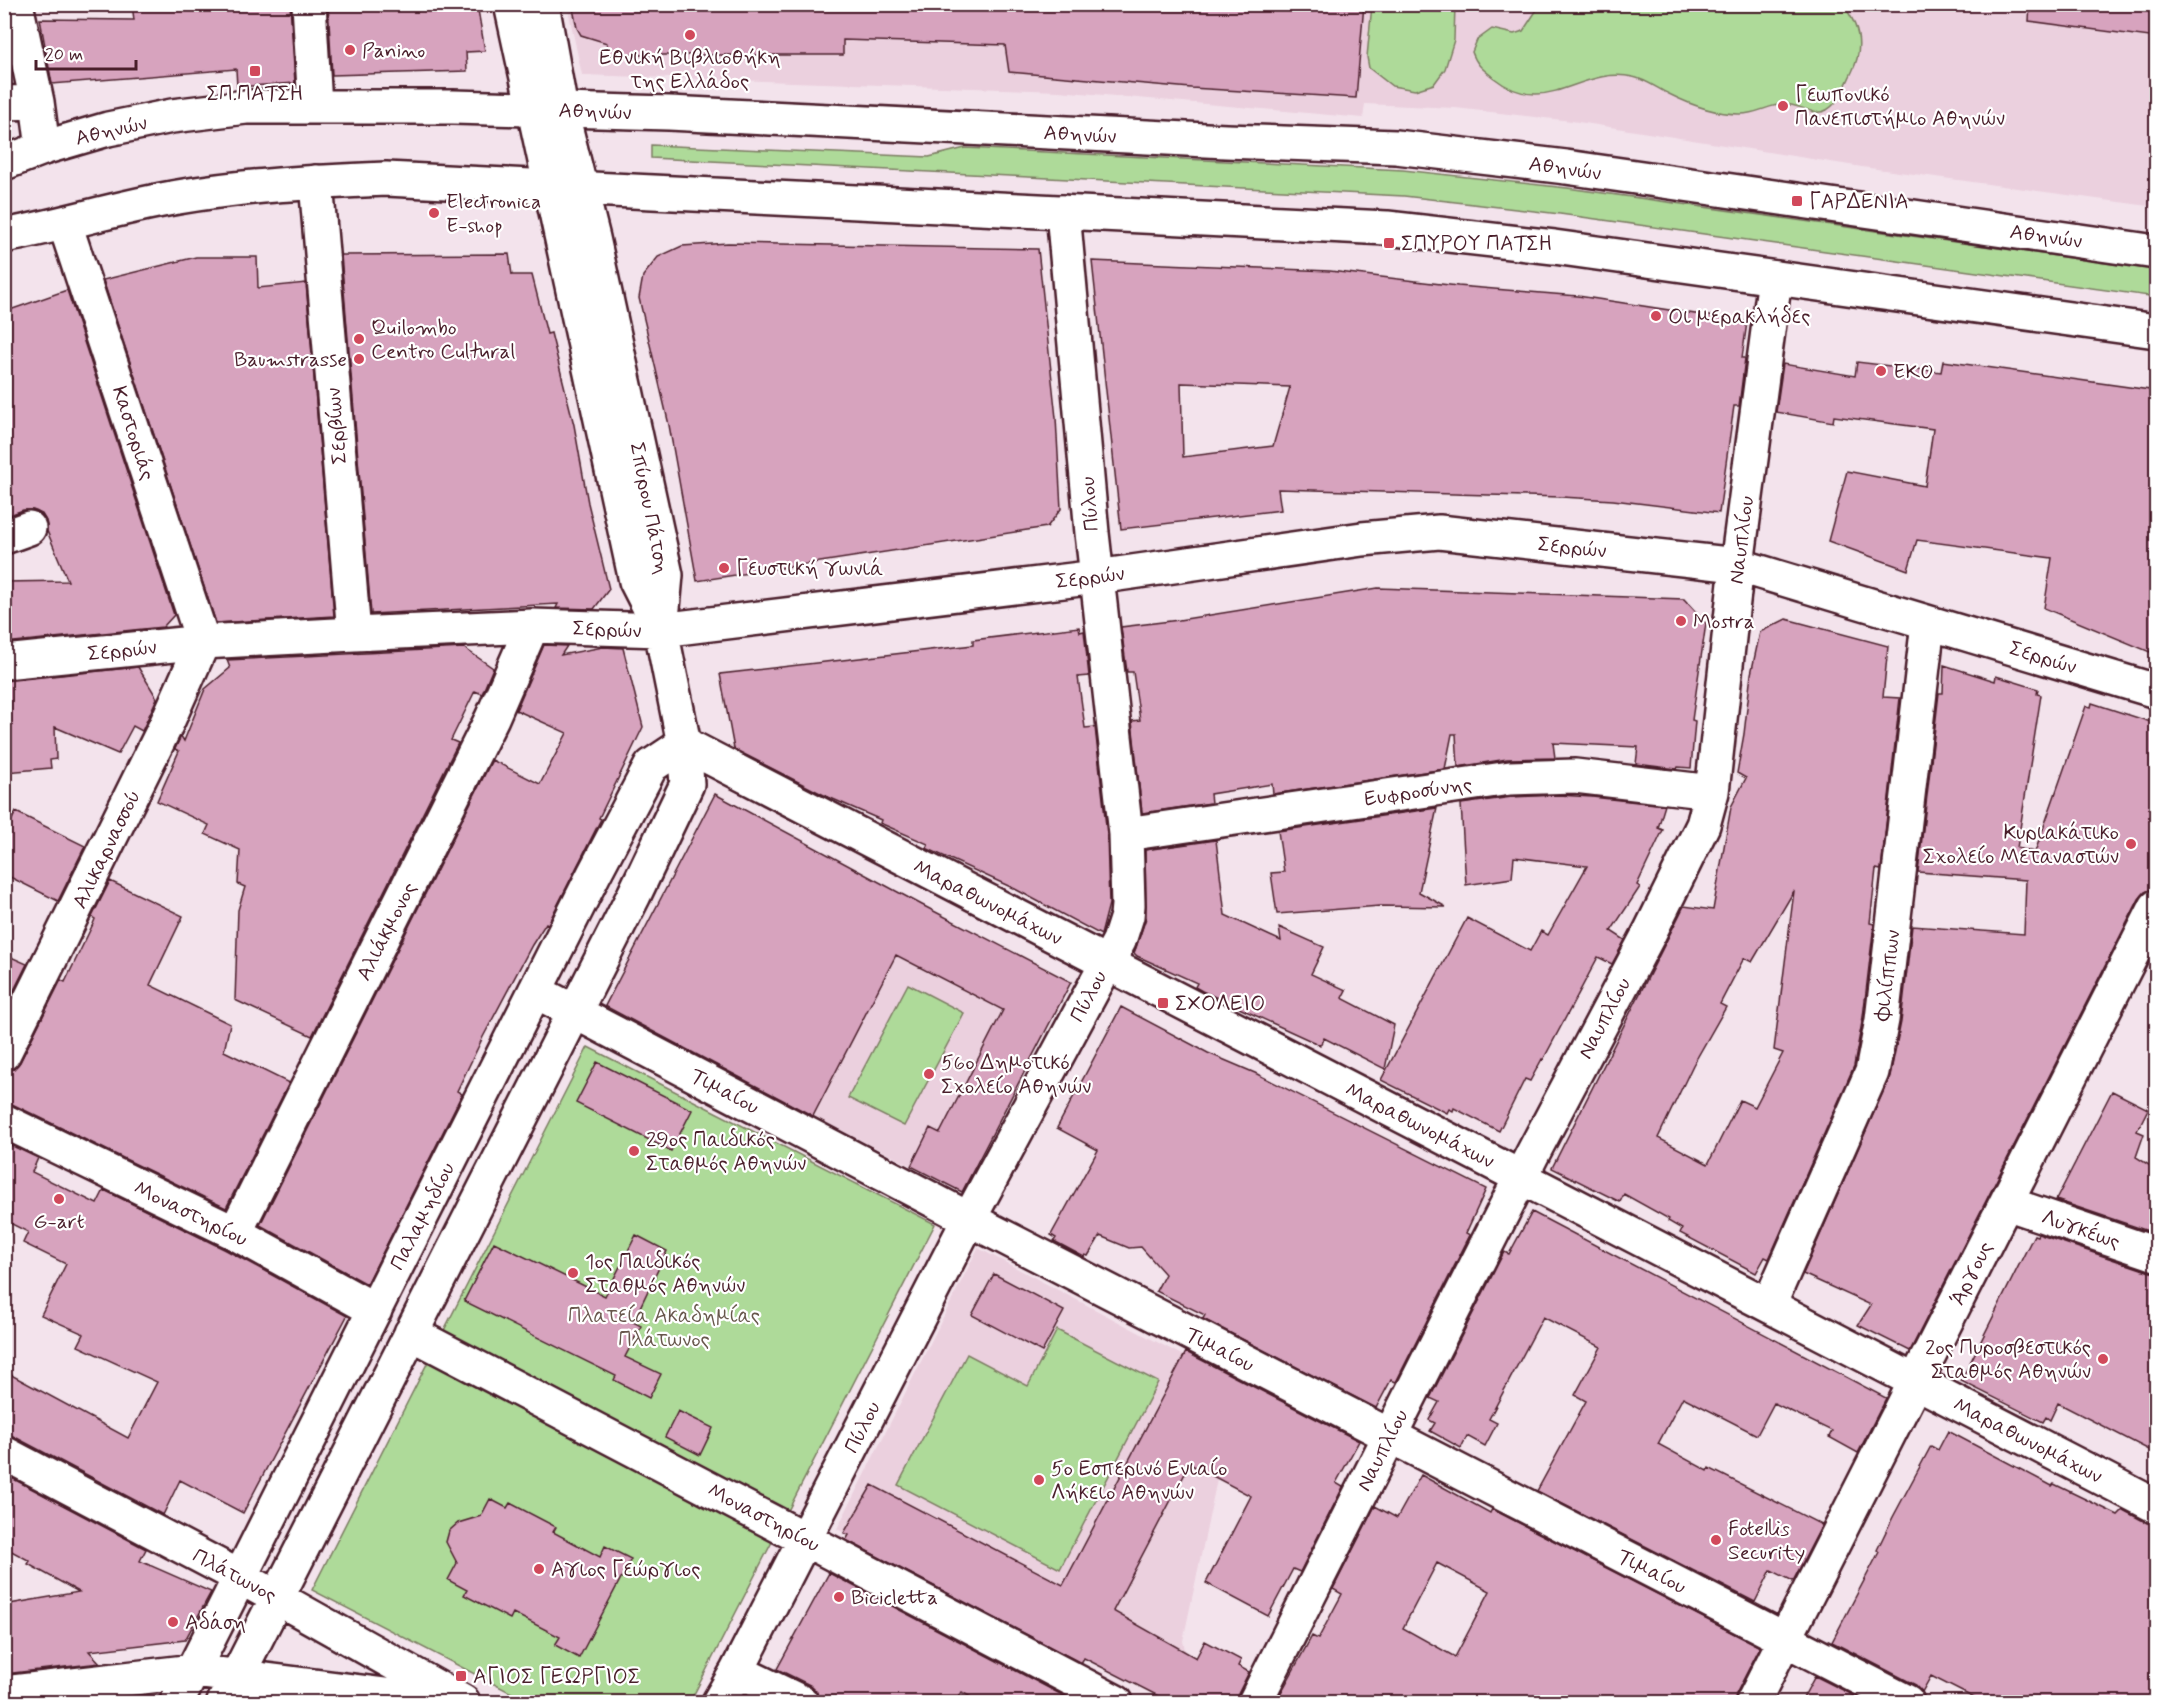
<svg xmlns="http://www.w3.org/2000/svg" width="2161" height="1707" viewBox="0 0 2161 1707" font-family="Mynerve,sans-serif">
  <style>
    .built { fill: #ebd0de }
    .green { fill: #aeda99; stroke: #7c7c62; stroke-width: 1.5 }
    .building { fill: #d7a3be; stroke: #4a1f2b; stroke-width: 1.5; fill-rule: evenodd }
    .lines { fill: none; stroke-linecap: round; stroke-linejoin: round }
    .minor-casing { stroke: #4a1f2b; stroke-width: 38 }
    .highway-casing { stroke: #4a1f2b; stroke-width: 38 }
    .minor { stroke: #fff; stroke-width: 33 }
    .highway { stroke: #fff; stroke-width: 33 }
    .poi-dot { fill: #d1495b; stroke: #fff; stroke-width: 2 }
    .labels { text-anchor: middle; stroke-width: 4.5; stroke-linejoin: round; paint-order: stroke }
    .poi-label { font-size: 21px; fill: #4a1f2b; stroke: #fff; text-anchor: start }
    .street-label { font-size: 21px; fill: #4a1f2b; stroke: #fff }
    .park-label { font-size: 21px; fill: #68574c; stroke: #fff }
  </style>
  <rect width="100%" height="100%" fill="#f3e3ec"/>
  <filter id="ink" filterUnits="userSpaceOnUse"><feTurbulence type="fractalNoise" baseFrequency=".0167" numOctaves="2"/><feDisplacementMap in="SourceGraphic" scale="12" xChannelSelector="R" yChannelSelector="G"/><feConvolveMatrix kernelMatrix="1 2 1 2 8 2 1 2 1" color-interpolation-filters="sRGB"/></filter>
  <g filter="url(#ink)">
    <!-- built -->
    <path class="built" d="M 567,5 L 2156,5 L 2156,207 L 1862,167 L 1572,121 L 1455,108 L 1365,104 L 1363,118 L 1059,91 L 582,75 Z
      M 922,905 L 1071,982 L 963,1192 L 813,1116 Z
      M 978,1248 L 1233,1382 L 1227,1432 L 1183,1641 L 1186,1653 L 1161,1698 L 837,1529 Z"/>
    <!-- green -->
    <path class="green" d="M 1372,5 L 1455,5 L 1454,40 L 1445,69 L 1434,84 L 1415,90 L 1392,86 L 1369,68 L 1367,57 Z
      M 1540,5 L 1843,5 C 1859,25 1864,48 1852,72 C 1845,86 1835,116 1814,112 C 1804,109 1793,104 1783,104 C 1769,105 1754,115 1739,114 C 1715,114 1691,105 1669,94 C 1658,89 1645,79 1633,77 C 1580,65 1547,120 1494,78 C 1483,69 1477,66 1472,52 L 1477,40 L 1492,29 L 1514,34 L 1523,31 Z
      M 651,145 L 929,157 L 965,148 L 1403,170 L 1567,188 L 2156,270 L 2156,297 L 1560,214 L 1404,196 L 651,158 Z
      M 908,984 L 964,1013 L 904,1126 L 848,1098 Z
      M 588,1047 L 935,1224 L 690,1702 L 529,1702 L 312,1590 Z
      M 1057,1330 L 1158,1382 L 1060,1569 L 898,1485 L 967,1354 L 1028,1386 Z"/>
    <!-- building -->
    <path class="building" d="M 132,4 L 290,4 L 295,83 L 237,87 L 236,69 L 52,84 L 40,19 L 134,20 Z
      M 328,4 L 477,4 L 485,51 L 466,52 L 467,71 L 332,75 Z
      M 572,4 L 1364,4 L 1356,98 L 1191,88 L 1009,72 L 1005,45 L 843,40 L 843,55 L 607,55 L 607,43 L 581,35 L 577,28 Z
      M 2030,4 L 2157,4 L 2157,38 L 2029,21 Z
      M 728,243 L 1038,249 L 1056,418 L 1061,509 L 1047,527 L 697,581 L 669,425 L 639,298 L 643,276 L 658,257 L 682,246 Z
      M 509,254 L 512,275 L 532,275 L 547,334 L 551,333 L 574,425 L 588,503 L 609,589 L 594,609 L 556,608 L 558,604 L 371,614 L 341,255 Z
      M 196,257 L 257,257 L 258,288 L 306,283 L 334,616 L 216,623 L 103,280 Z
      M 1092,261 L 1330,271 L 1458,286 L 1578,296 L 1747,322 L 1742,358 L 1745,358 L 1739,406 L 1734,406 L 1719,513 L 1613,500 L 1561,497 L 1278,489 L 1281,510 L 1121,529 ZM 1181,383 L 1290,387 L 1273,446 L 1183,457 Z
      M 67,290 L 174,615 L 163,627 L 4,643 L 4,582 L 68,581 L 47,531 L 46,521 L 42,514 L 32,510 L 23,510 L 4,517 L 4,312 Z
      M 1943,361 L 2157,391 L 2157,515 L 2152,580 L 2157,580 L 2157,655 L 2044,608 L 2052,558 L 1917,540 L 1908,570 L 1828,541 L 1847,471 L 1925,486 L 1933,429 L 1834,416 L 1833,422 L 1776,412 L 1783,364 L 1855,376 L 1857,362 L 1941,372 Z
      M 1378,588 L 1684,599 L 1706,623 L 1692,720 L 1695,721 L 1691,768 L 1678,767 L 1677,769 L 1636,764 L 1638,747 L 1553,743 L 1555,758 L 1507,759 L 1458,767 L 1456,734 L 1452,734 L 1445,769 L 1273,794 L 1272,784 L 1210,794 L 1211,803 L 1142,813 L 1132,721 L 1140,720 L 1133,672 L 1127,672 L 1121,627 L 1179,620 Z
      M 1786,619 L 1888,646 L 1883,697 L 1900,698 L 1881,870 L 1876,869 L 1870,923 L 1874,924 L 1863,1017 L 1854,1066 L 1769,1259 L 1765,1257 L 1756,1273 L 1680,1233 L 1682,1229 L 1668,1221 L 1669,1219 L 1624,1194 L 1620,1202 L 1552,1168 L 1684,906 L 1713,910 L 1731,807 L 1746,778 L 1737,773 L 1744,734 L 1751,674 L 1760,632 ZM 1794,891 L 1774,1050 L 1783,1053 L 1755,1107 L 1740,1100 L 1708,1164 L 1658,1138 L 1693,1065 L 1726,1007 L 1720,1004 L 1744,958 L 1752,962 Z
      M 1079,627 L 1080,632 L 1084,631 L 1089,676 L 1078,677 L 1085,728 L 1095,727 L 1107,835 L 1109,904 L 1101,935 L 1015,889 L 926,848 L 928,844 L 880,823 L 881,820 L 826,796 L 734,749 L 720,674 L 973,645 L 973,640 Z
      M 544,645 L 567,646 L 561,655 L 603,647 L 623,648 L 643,727 L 599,818 L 601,819 L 548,924 L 546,923 L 532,945 L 483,1037 L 457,1091 L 462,1094 L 367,1284 L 260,1225 L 492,760 L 540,784 L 567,733 L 516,710 Z
      M 464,648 L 493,668 L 482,694 L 475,691 L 451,740 L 458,743 L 312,1036 L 235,1000 L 238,910 L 245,887 L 238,884 L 240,850 L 205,834 L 209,825 L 157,801 L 179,751 L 175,749 L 181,736 L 184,741 L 205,689 L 230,668 L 227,660 Z
      M 1944,665 L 1995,681 L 1996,676 L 2038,689 L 2037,694 L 2041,695 L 2017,848 L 2035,852 L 2086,706 L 2091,707 L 2092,703 L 2157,724 L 2157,879 L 2153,884 L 2156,886 L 2155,888 L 2145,892 L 2139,899 L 1910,1351 L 1858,1325 L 1871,1305 L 1803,1274 L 1890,1076 L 1901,1022 L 1912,926 L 2024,934 L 2026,880 L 1918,872 L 1939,693 L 1943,693 Z
      M 138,667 L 157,698 L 142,731 L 133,726 L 118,754 L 55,727 L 56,759 L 50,760 L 51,768 L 6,772 L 4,681 Z
      M 715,794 L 922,905 L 1071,982 L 962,1192 L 911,1166 L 930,1128 L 940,1133 L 1003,1010 L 896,955 L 813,1116 L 605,1006 Z
      M 1559,795 L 1592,797 L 1665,805 L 1658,828 L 1663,830 L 1637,885 L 1640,887 L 1611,931 L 1625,940 L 1612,964 L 1598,957 L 1543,1060 L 1542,1059 L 1530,1081 L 1525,1079 L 1499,1131 L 1454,1108 L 1453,1111 L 1449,1109 L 1447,1113 L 1381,1080 L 1467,918 L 1530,951 L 1541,931 L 1548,935 L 1587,866 L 1514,857 L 1512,878 L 1466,885 L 1461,804 L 1512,797 Z
      M 1437,808 L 1419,892 L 1446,907 L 1380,906 L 1277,914 L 1271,873 L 1284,872 L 1278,831 Z
      M 16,812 L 85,846 L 58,901 L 4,874 L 4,835 Z
      M 1216,840 L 1225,915 L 1281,941 L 1279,927 L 1324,947 L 1311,974 L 1346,990 L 1342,998 L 1394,1025 L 1385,1069 L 1324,1038 L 1320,1045 L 1202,991 L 1195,987 L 1197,983 L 1137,956 L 1134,953 L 1146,918 L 1145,850 Z
      M 110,881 L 183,916 L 150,985 L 230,1024 L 224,1051 L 289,1083 L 226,1208 L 12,1104 L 4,1103 L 4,1072 L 14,1069 L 20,1062 L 61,980 L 65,982 L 93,924 L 95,919 L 92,917 Z
      M 4,954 L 27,964 L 4,1010 Z
      M 1121,1007 L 1208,1053 L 1255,1073 L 1486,1189 L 1466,1233 L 1470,1235 L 1396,1382 L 1391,1380 L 1376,1408 L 1203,1319 L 1205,1315 L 1156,1291 L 1165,1274 L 1141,1247 L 1129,1248 L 1100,1236 L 1088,1256 L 1085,1255 L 1084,1257 L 1054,1241 L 1056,1238 L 1051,1235 L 1098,1150 L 1057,1128 Z
      M 597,1062 L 692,1110 L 671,1151 L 576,1103 Z
      M 2112,1091 L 2148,1109 L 2137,1131 L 2144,1134 L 2136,1157 L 2157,1170 L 2157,1234 L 2056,1200 Z
      M 4,1142 L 38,1158 L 32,1172 L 97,1204 L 104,1190 L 226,1250 L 347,1316 L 243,1513 L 180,1480 L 163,1515 L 13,1436 L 4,1434 L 4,1371 L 128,1438 L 157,1382 L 78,1346 L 84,1334 L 41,1315 L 66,1264 L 23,1243 L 28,1232 L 10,1223 L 4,1236 Z
      M 1532,1212 L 1886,1398 L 1858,1453 L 1829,1437 L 1832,1431 L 1774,1403 L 1757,1435 L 1683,1397 L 1658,1444 L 1708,1471 L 1709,1468 L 1822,1525 L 1793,1581 L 1771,1570 L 1755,1602 L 1537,1491 L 1586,1401 L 1575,1395 L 1601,1347 L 1543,1317 L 1489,1419 L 1497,1423 L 1485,1446 L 1467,1436 L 1461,1448 L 1430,1431 L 1435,1423 L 1429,1420 L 1439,1402 L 1430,1398 L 1504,1252 L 1509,1254 Z
      M 2038,1234 L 2150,1272 L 2157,1272 L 2157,1454 L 2058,1403 L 2050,1420 L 2046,1417 L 2043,1422 L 1961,1381 L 2034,1235 L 2037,1236 Z
      M 636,1235 L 667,1251 L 633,1322 L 641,1326 L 625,1357 L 661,1374 L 649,1398 L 614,1380 L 616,1376 L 464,1301 L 494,1242 L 605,1296 Z
      M 994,1274 L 1064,1311 L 1042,1352 L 972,1315 Z
      M 1186,1352 L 1359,1441 L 1336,1483 L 1343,1487 L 1300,1572 L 1293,1569 L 1268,1616 L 1206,1583 L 1251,1496 L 1190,1464 L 1113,1611 L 1196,1658 L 1205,1641 L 1241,1660 L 1238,1666 L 1249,1672 L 1238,1694 L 1236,1702 L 1170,1702 L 1084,1658 L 1081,1663 L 846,1540 L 849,1535 L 844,1533 L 872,1485 L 1063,1585 Z
      M 678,1411 L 713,1428 L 700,1455 L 665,1437 Z
      M 1948,1431 L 2052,1486 L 2054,1484 L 2118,1515 L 2123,1510 L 2147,1523 L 2157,1525 L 2157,1702 L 1982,1702 L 1931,1676 L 1922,1692 L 1916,1685 L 1832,1642 L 1879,1552 L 1877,1550 L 1893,1517 L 1931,1446 L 1938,1450 Z
      M 4,1474 L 146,1549 L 140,1561 L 211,1592 L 185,1640 L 89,1651 L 100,1663 L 4,1674 L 4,1605 L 79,1592 L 28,1564 L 30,1561 L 4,1547 Z
      M 1421,1475 L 1490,1513 L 1492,1509 L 1760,1647 L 1736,1694 L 1734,1702 L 1276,1702 L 1312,1636 L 1318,1639 L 1342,1594 L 1333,1589 L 1375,1506 L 1397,1518 ZM 1437,1563 L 1490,1591 L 1455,1657 L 1403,1628 Z
      M 490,1499 L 507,1508 L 510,1503 L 556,1527 L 553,1532 L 600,1557 L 605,1546 L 631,1559 L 579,1658 L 555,1645 L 560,1637 L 513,1613 L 510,1619 L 464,1595 L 467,1590 L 448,1580 L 457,1563 L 446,1542 L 449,1531 L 458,1523 L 481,1516 Z
      M 829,1573 L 1064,1696 L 1060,1702 L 979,1702 L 962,1692 L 956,1702 L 819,1702 L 817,1692 L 810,1685 L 777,1669 Z
      M 1815,1676 L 1867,1702 L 1801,1702 Z
      M 132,1697 L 137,1702 L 85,1702 Z"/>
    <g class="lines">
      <defs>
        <path id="minor" d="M 16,4 L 37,102 L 43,148
          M 309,4 L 315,106
          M 511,4 L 636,581 L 661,630
          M 4,103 L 37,102
          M 316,182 L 354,634
          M 4,537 L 29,528
          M 4,662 L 203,642 L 354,634 L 532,626 L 661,630 L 1097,577 L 1362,539 L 1439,532 L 1737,565 L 2156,691
          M 684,744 L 2156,1506
          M 1126,834 L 1510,778 L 1575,776 L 1712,792
          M 535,991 L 969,1219 L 1907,1702
          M 4,1053 L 166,725 L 203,642 L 65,224
          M 4,1121 L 235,1233 L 375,1310
          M 2006,1203 L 2156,1254
          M 235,1233 L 492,718 L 532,626
          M 1769,1305 L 1872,1072 L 1882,1020 L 1928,623
          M 411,1333 L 1116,1702
          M 4,1453 L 240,1577 L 463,1702
          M 737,1671 L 801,1702
          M 4,1693 L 194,1671 L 441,1702
          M 177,1702 L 594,874 L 651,766 L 684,744
          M 224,1702 L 634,895 L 687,784 L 684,744 L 661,630 L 666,575 L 593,238 L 561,110 L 542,4
          M 719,1702 L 737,1671 L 969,1219 L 1119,941 L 1127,916 L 1128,905 L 1126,834 L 1092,533 L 1063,212
          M 1255,1702 L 1532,1155 L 1650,932 L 1703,825 L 1712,792 L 1737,565 L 1775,278
          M 1753,1702 L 2156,907"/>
        <path id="highway" d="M 4,163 L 43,148 L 108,129 L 172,116 L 246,107 L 453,107 L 669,113 L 1226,141 L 1396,147 L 1566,167 L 2156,252
          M 4,236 C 63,225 119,207 178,197 C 247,185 316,182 386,179 L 1387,228 L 1554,247 L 2156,331"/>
      </defs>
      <!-- minor casing -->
      <use href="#minor" class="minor-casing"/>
      <!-- highway casing -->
      <use href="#highway" class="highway-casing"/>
      <!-- minor -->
      <use href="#minor" class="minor"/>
      <!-- highway -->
      <use href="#highway" class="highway"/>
    </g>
  </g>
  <!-- markers -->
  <g class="poi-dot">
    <circle cx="690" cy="35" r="6"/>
    <circle cx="350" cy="50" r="6"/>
    <rect x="249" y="65" width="12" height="12" rx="3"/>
    <circle cx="1783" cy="106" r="6"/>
    <rect x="1791" y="195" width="12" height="12" rx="3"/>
    <circle cx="434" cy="213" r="6"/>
    <rect x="1383" y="237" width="12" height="12" rx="3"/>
    <circle cx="1656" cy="316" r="6"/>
    <circle cx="359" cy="339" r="6"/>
    <circle cx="359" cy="359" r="6"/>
    <circle cx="1881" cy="371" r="6"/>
    <circle cx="724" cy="568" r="6"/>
    <circle cx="1681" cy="621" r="6"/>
    <circle cx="2131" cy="844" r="6"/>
    <rect x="1157" y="997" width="12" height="12" rx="3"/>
    <circle cx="929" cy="1074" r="6"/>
    <circle cx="634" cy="1151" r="6"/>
    <circle cx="59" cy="1199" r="6"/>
    <circle cx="573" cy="1273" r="6"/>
    <circle cx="2103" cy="1359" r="6"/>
    <circle cx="1039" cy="1480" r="6"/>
    <circle cx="1716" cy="1540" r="6"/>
    <circle cx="539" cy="1569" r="6"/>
    <circle cx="839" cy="1597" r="6"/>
    <circle cx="173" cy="1622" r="6"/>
    <rect x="455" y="1670" width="12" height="12" rx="3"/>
  </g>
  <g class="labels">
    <!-- poi labels -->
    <g class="poi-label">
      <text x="362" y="57">Panino</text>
      <text x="690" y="64" text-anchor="middle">Εθνική Βιβλιοθήκη<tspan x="690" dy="24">της Ελλάδος</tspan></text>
      <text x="255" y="100" text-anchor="middle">ΣΠ.ΠΑΤΣΗ</text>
      <text x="1795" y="101">Γεωπονικό<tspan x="1795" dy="24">Πανεπιστήμιο Αθηνών</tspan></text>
      <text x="446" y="208">Electronica<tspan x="446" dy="24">E-shop</tspan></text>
      <text x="1809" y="208">ΓΑΡΔΕΝΙΑ</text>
      <text x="1401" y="250">ΣΠΥΡΟΥ ΠΑΤΣΗ</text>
      <text x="1668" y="323">Οι μερακλήδες</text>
      <text x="371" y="334">Quilombo<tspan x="371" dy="24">Centro Cultural</tspan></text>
      <text x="347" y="366" text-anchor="end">Baumstrasse</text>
      <text x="1893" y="378">EKO</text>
      <text x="736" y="575">Γευστική γωνιά</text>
      <text x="1693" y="628">Mostra</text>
      <text x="2119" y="839" text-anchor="end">Κυριακάτικο<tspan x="2119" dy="24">Σχολείο Μεταναστών</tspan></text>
      <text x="1175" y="1010">ΣΧΟΛΕΙΟ</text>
      <text x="941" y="1069">56ο Δημοτικό<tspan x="941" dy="24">Σχολείο Αθηνών</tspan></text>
      <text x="646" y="1146">29ος Παιδικός<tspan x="646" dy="24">Σταθμός Αθηνών</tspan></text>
      <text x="59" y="1228" text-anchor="middle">G-art</text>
      <text x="585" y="1268">1ος Παιδικός<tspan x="585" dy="24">Σταθμός Αθηνών</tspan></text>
      <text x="2091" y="1354" text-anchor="end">2ος Πυροσβεστικός<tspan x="2091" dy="24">Σταθμός Αθηνών</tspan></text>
      <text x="1051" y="1475">5ο Εσπερινό Ενιαίο<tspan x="1051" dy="24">Λήκειο Αθηνών</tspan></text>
      <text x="1728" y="1535">Fotellis<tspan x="1728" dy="24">Security</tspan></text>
      <text x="551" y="1576">Αγιος Γεώργιος</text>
      <text x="851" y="1604">Bicicletta</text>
      <text x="185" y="1629">Αδάση</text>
      <text x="473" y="1683">ΑΓΙΟΣ ΓΕΩΡΓΙΟΣ</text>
    </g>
    <!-- street labels -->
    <g class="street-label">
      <text transform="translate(595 111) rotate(2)" y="7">Αθηνών</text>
      <text transform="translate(111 130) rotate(-13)" y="7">Αθηνών</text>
      <text transform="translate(1080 134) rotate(3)" y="7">Αθηνών</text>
      <text transform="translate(1565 168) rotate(8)" y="7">Αθηνών</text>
      <text transform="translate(2046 236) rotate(8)" y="7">Αθηνών</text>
      <text transform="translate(336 426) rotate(-95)" y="7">Σερβίων</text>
      <text transform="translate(134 433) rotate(72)" y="7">Καστοριάς</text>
      <text transform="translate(1089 504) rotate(-95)" y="7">Πύλου</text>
      <text transform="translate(650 508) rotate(79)" y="7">Σπύρου Πάτση</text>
      <text transform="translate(1741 540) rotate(-83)" y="7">Ναυπλίου</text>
      <text transform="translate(1572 547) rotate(6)" y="7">Σερρών</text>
      <text transform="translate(1090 577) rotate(-7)" y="7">Σερρών</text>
      <text transform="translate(607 629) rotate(2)" y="7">Σερρών</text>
      <text transform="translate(122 650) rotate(-6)" y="7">Σερρών</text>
      <text transform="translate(2043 657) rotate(17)" y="7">Σερρών</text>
      <text transform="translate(1418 791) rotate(-8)" y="7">Ευφροσύνης</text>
      <text transform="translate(106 849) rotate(-64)" y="7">Αλικαρνασσού</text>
      <text transform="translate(988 902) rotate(27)" y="7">Μαραθωνομάχων</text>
      <text transform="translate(386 931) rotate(-63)" y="7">Αλιάκμονος</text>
      <text transform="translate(1887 975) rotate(-83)" y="7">Φιλίππων</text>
      <text transform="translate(1088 996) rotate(-62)" y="7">Πύλου</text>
      <text transform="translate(1604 1018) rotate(-62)" y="7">Ναυπλίου</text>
      <text transform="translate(725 1091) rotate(28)" y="7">Τιμαίου</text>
      <text transform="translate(1420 1125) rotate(27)" y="7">Μαραθωνομάχων</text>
      <text transform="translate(191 1213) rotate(26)" y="7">Μοναστηρίου</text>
      <text transform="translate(422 1216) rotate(-63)" y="7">Παλαμηδίου</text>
      <text transform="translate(2081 1229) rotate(19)" y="7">Λυγκέως</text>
      <text transform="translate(1971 1273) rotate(-63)" y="7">Άργους</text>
      <text transform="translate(1220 1349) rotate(27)" y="7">Τιμαίου</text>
      <text transform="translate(862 1427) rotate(-63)" y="7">Πύλου</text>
      <text transform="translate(2028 1440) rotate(27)" y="7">Μαραθωνομάχων</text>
      <text transform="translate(1382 1450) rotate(-63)" y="7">Ναυπλίου</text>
      <text transform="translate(764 1517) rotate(28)" y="7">Μοναστηρίου</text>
      <text transform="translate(1652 1571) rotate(27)" y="7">Τιμαίου</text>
      <text transform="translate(235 1575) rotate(28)" y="7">Πλάτωνος</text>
    </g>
    <!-- park labels -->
    <g class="park-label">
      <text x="664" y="1322">Πλατεία Ακαδημίας<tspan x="664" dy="24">Πλάτωνος</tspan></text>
    </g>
  </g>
  <!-- margin -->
  <rect width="2161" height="1707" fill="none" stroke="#fff" stroke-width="24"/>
  <rect x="12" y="12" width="2137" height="1683" fill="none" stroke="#4a1f2b" stroke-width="2" filter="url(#ink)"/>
  <!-- scale -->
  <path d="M36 60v9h100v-9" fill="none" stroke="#4a1f2b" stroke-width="3"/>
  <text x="45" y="60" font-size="18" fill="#4a1f2b" stroke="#ffffff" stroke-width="4.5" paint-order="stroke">20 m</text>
</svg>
